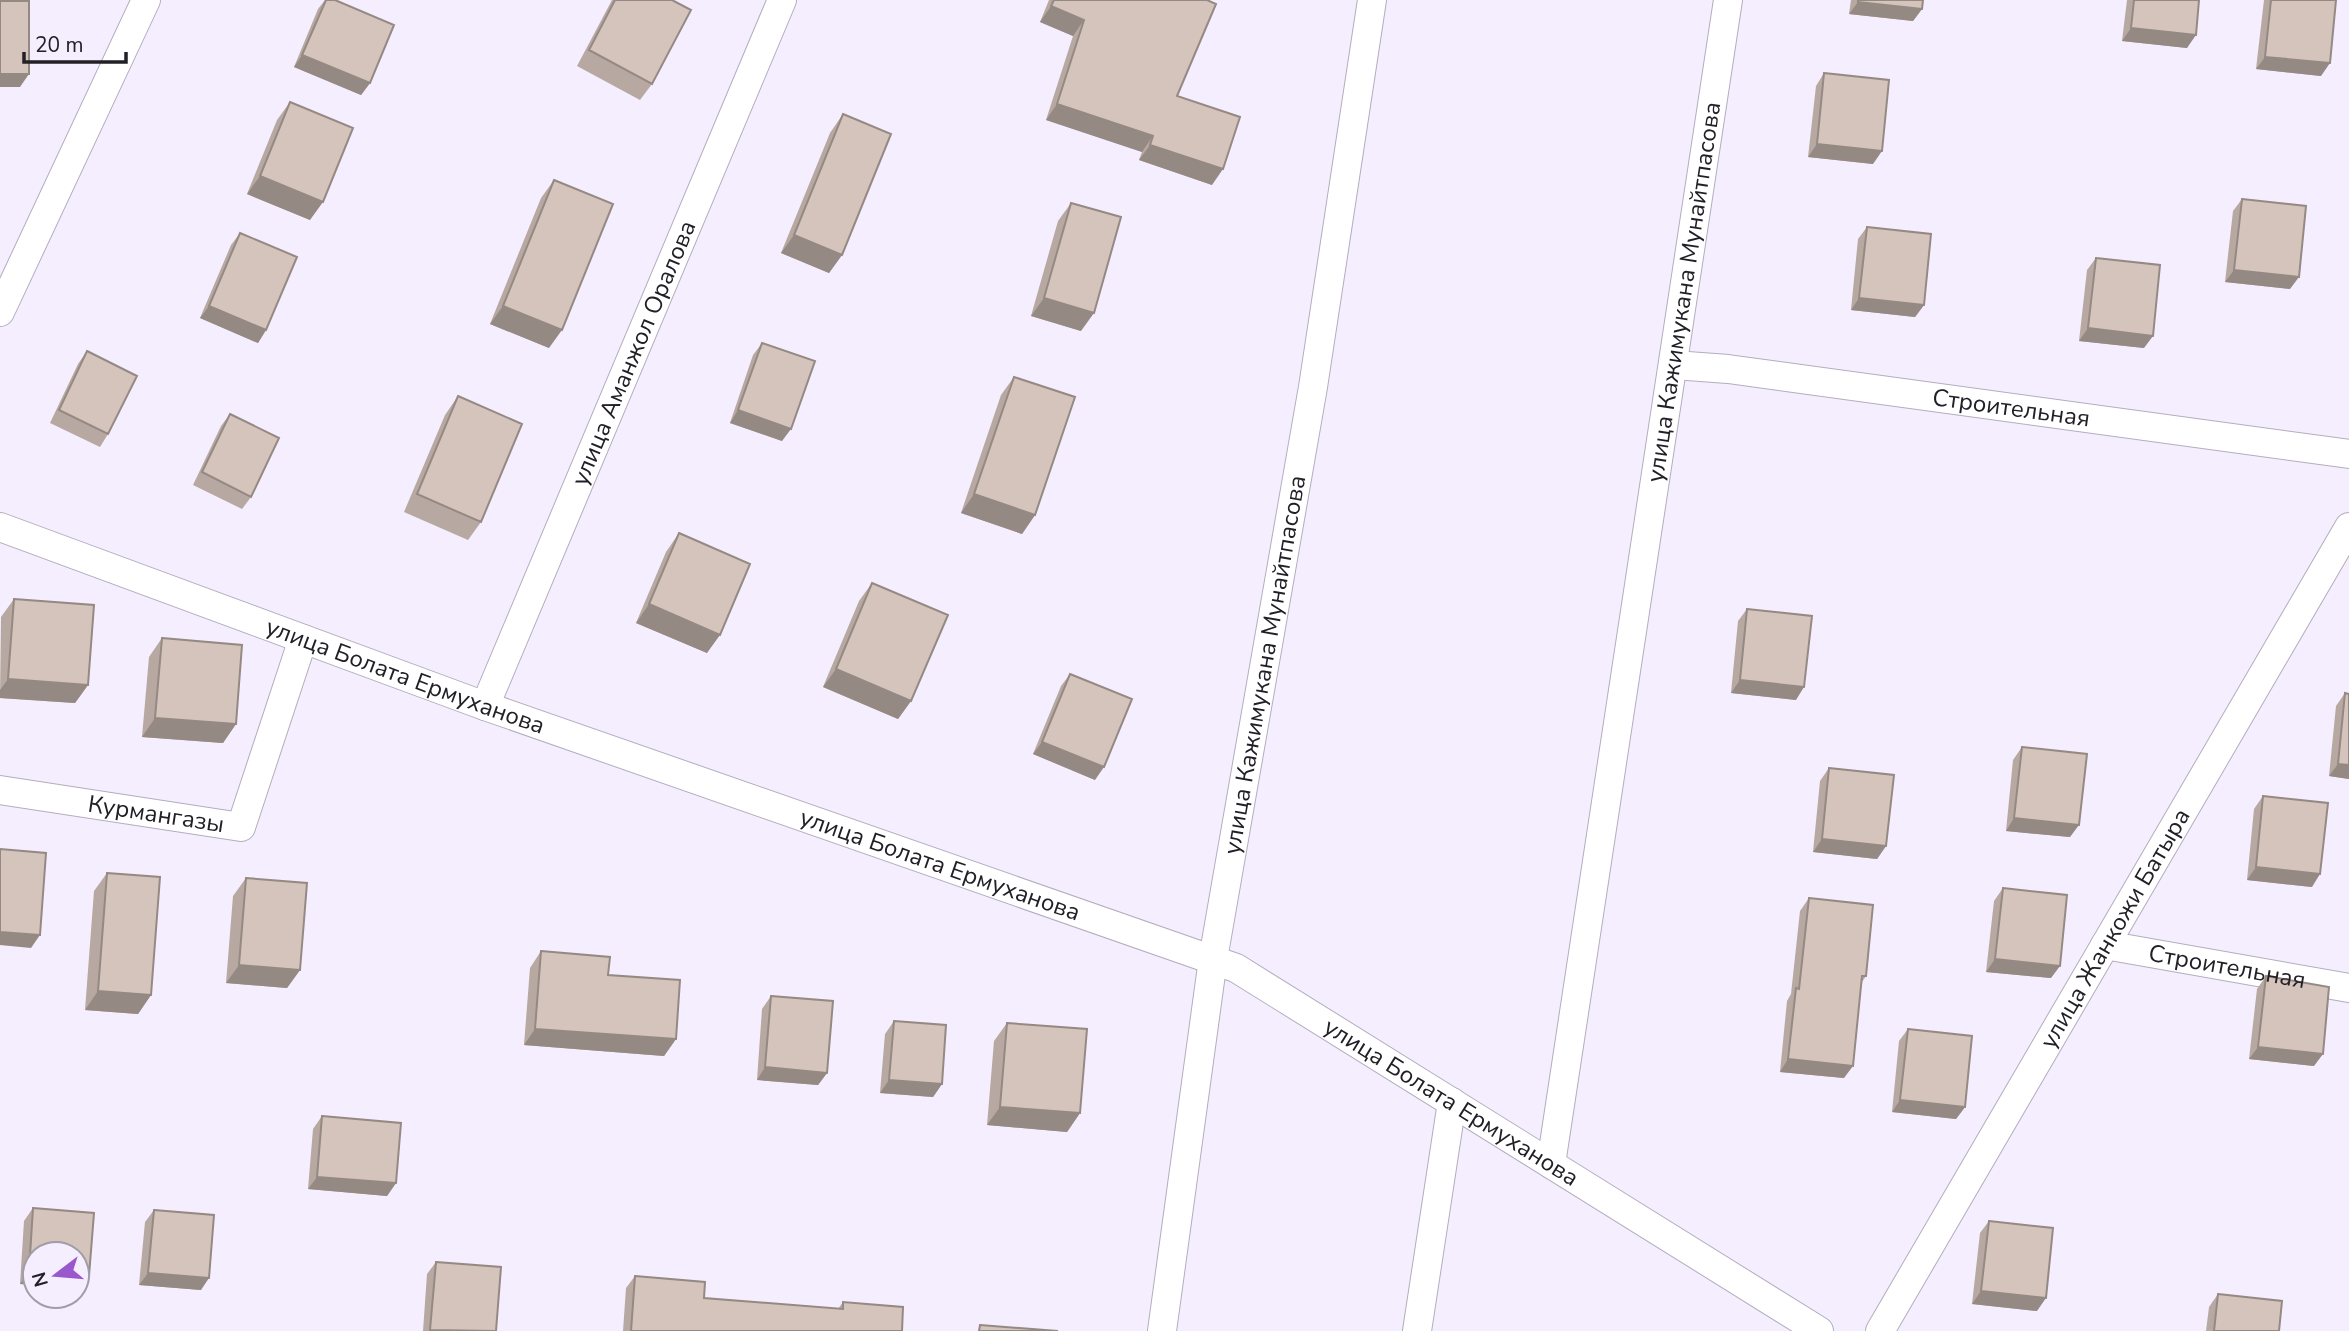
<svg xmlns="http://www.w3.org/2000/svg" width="2349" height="1331" viewBox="0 0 2349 1331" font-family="'Nunito Sans',sans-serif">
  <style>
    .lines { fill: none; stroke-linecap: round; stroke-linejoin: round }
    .street-casing { stroke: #b3adbd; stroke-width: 30 }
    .street { stroke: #fff; stroke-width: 28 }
    .wall { fill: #b7a9a1 }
    .shaded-wall { fill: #958983 }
    .building { fill: #d5c4bb; stroke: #958983; stroke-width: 2 }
    .labels { text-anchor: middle; stroke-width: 7; stroke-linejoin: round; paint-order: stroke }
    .street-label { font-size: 24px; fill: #222026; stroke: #f4eeff }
  </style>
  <rect width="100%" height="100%" fill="#f4eeff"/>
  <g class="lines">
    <defs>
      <g id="street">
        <path d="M 0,312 L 146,0"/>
        <path id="s1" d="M 1674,365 L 1728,369 L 2349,454"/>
        <path id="s2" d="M 0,527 L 485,706 L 1236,968 L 1819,1331"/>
        <path id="s3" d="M 485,706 L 782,0"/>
        <path id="s4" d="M 0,790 L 241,827 L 303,639"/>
        <path id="s5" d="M 2105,945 L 2349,988"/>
        <path id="s6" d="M 1551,1164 L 1728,0"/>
        <path id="s7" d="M 1162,1331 L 1213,959 L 1313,387 L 1372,0"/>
        <path d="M 1417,1331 L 1452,1102"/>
        <path id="s8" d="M 1880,1331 L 2349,527"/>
      </g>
    </defs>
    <!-- street casing -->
    <use href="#street" class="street-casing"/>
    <!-- street -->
    <use href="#street" class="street"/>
  </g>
  <!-- wall -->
  <path class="wall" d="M 325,0 L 335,0 L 370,83 L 361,95 L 294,67 L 318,9 Z
    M 612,0 L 672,0 L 652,84 L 640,100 L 577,66 Z
    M 1049,0 L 1207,0 L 1177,96 L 1212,185 L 1139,160 L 1142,152 L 1046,120 L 1073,36 L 1040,22 Z
    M 1851,0 L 1923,0 L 1922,9 L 1913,21 L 1849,14 Z
    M 2127,0 L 2199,0 L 2187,48 L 2122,41 Z
    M 2264,0 L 2336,0 L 2321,76 L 2256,69 Z
    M 1824,73 L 1873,164 L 1808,157 L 1816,86 Z
    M 290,102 L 310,220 L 247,194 L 277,120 Z
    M 843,114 L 842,255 L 829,273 L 781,253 L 830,133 Z
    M 554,180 L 549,348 L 490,324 L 541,198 Z
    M 2242,199 L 2290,289 L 2225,282 L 2233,211 Z
    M 1071,203 L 1081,331 L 1031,316 L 1058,221 Z
    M 1867,227 L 1924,305 L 1915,317 L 1851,310 L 1858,239 Z
    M 240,233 L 266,330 L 258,343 L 200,318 L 231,245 Z
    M 2096,258 L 2144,348 L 2079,341 L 2087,270 Z
    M 762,343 L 782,441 L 730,423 L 753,355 Z
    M 87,351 L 108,434 L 100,447 L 50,423 L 78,364 Z
    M 1014,377 L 1035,515 L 1022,534 L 961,513 L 1001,395 Z
    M 458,396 L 481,522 L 468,540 L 404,512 L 445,415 Z
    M 230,414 L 251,497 L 242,509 L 193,485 L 221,426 Z
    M 679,533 L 707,653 L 636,623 L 666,552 Z
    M 872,583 L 911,701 L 898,719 L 823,687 L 859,601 Z
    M 14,599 L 88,685 L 75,703 L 0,698 L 1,617 Z
    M 1747,609 L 1796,700 L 1731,693 L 1738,621 Z
    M 162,638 L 236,724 L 223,743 L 142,737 L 149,657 Z
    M 1070,674 L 1095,780 L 1033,754 L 1061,686 Z
    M 2345,693 L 2349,779 L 2329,776 L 2336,706 Z
    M 2022,747 L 2070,837 L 2006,831 L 2013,760 Z
    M 1829,768 L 1886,846 L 1877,859 L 1813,852 L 1820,781 Z
    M 2263,796 L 2312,887 L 2247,880 L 2254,809 Z
    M 107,873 L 151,995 L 138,1014 L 85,1010 L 94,891 Z
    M 246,878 L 300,970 L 287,988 L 226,983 L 233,896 Z
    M 2003,888 L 2051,978 L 1986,972 L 1994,901 Z
    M 1809,898 L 1866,976 L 1862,982 L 1844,1078 L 1780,1072 L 1787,1001 L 1791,994 L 1800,911 Z
    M 541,951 L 608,975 L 676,1039 L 664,1056 L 524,1045 L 530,968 Z
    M 2266,976 L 2314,1066 L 2249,1059 L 2257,989 Z
    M 771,996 L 827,1073 L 818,1085 L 757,1080 L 762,1009 Z
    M 894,1021 L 942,1084 L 933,1097 L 880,1093 L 885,1034 Z
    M 1007,1023 L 1080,1113 L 1067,1132 L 987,1125 L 994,1041 Z
    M 1908,1029 L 1965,1107 L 1956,1119 L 1892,1112 L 1899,1041 Z
    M 322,1116 L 396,1183 L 387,1196 L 308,1189 L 313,1129 Z
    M 33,1208 L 94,1213 L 89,1276 L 80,1288 L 77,1288 L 77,1254 L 35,1254 L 35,1285 L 20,1284 L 24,1221 Z
    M 154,1210 L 201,1290 L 139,1285 L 145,1222 Z
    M 1989,1221 L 2037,1311 L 1972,1304 L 1980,1233 Z
    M 436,1262 L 496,1331 L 423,1331 L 427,1274 Z
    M 635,1276 L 704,1298 L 838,1309 L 843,1302 L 902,1331 L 623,1331 L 626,1288 Z
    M 2218,1294 L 2279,1331 L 2206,1331 L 2209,1307 Z"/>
  <!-- shaded-wall -->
  <path class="shaded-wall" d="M 1858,2 L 1922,9 L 1913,21 L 1849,14 Z
    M 1051,6 L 1084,20 L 1073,36 L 1040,22 Z
    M 2131,28 L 2196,35 L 2187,48 L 2122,41 Z
    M 302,55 L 370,83 L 361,95 L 294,67 Z
    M 2265,57 L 2330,63 L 2321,76 L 2256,69 Z
    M 0,74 L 29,74 L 20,87 L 0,87 Z
    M 1057,104 L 1153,136 L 1142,152 L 1046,120 Z
    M 1817,144 L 1882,151 L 1873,164 L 1808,157 Z
    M 1150,145 L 1223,169 L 1212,185 L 1139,160 Z
    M 260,176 L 323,202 L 310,220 L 247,194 Z
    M 794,235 L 842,255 L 829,273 L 781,253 Z
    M 2234,270 L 2299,277 L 2290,289 L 2225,282 Z
    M 1044,298 L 1094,313 L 1081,331 L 1031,316 Z
    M 1859,298 L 1924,305 L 1915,317 L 1851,310 Z
    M 209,306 L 266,330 L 258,343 L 200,318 Z
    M 503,306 L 562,330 L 549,348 L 490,324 Z
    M 2088,328 L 2153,336 L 2144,348 L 2079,341 Z
    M 738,410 L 791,429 L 782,441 L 730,423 Z
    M 974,494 L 1035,515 L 1022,534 L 961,513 Z
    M 649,604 L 720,635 L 707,653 L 636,623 Z
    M 836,669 L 911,701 L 898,719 L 823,687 Z
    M 8,679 L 88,685 L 75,703 L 0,698 L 0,690 Z
    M 1740,680 L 1804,687 L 1796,700 L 1731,693 Z
    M 155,718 L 236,724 L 223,743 L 142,737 Z
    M 1042,742 L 1104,767 L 1095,780 L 1033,754 Z
    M 2338,764 L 2349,765 L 2349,779 L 2329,776 Z
    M 2014,818 L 2079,825 L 2070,837 L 2006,831 Z
    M 1822,839 L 1886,846 L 1877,859 L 1813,852 Z
    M 2256,867 L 2320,874 L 2312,887 L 2247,880 Z
    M 0,932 L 40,935 L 31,948 L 0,945 Z
    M 1995,959 L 2060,966 L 2051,978 L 1986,972 Z
    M 239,965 L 300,970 L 287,988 L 226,983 Z
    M 98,991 L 151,995 L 138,1014 L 85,1010 Z
    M 535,1029 L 676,1039 L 664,1056 L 524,1045 Z
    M 2258,1047 L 2323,1054 L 2314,1066 L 2249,1059 Z
    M 1788,1059 L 1853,1066 L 1844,1078 L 1780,1072 Z
    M 765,1067 L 827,1073 L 818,1085 L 757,1080 Z
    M 889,1080 L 942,1084 L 933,1097 L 880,1093 Z
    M 1900,1100 L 1965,1107 L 1956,1119 L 1892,1112 Z
    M 1000,1107 L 1080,1113 L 1067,1132 L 987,1125 Z
    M 317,1177 L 396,1183 L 387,1196 L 308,1189 Z
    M 29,1271 L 35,1272 L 35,1285 L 20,1284 Z
    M 148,1273 L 209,1278 L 201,1290 L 139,1285 Z
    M 77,1275 L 89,1276 L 80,1288 L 77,1288 Z
    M 1981,1291 L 2046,1298 L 2037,1311 L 1972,1304 Z"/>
  <!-- building -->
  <path class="building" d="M 326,0 L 335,0 L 394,25 L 370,83 L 302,55 Z
    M 615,0 L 672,0 L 691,10 L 652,84 L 589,50 Z
    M 1054,0 L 1207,0 L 1216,4 L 1177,96 L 1240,117 L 1223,169 L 1150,145 L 1153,136 L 1057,104 L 1084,20 L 1051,6 Z
    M 1858,0 L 1923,0 L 1922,9 L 1858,2 Z
    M 2134,0 L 2199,0 L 2196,35 L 2131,28 Z
    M 2271,0 L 2336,0 L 2330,63 L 2265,57 Z
    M 0,1 L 29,1 L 29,74 L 0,74 Z
    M 1824,73 L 1889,80 L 1882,151 L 1817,144 Z
    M 290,102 L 353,128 L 323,202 L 260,176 Z
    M 843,114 L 891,134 L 842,255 L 794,235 Z
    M 554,180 L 613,204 L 562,330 L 503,306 Z
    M 2242,199 L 2306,206 L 2299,277 L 2234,270 Z
    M 1071,203 L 1121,217 L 1094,313 L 1044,298 Z
    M 1867,227 L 1931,234 L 1924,305 L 1859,298 Z
    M 240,233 L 297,257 L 266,330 L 209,306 Z
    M 2096,258 L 2160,265 L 2153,336 L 2088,328 Z
    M 762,343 L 815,361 L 791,429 L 738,410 Z
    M 87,351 L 137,376 L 108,434 L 59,410 Z
    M 1014,377 L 1075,397 L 1035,515 L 974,494 Z
    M 458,396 L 522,424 L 481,522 L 417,494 Z
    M 230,414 L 279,438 L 251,497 L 202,472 Z
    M 679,533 L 750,564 L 720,635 L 649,604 Z
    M 872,583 L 948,615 L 911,701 L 836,669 Z
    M 14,599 L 94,605 L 88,685 L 8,679 Z
    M 1747,609 L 1812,616 L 1804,687 L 1740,680 Z
    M 162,638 L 242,645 L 236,724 L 155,718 Z
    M 1070,674 L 1132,699 L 1104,767 L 1042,742 Z
    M 2345,693 L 2349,694 L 2349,765 L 2338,764 Z
    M 2022,747 L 2087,754 L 2079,825 L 2014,818 Z
    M 1829,768 L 1894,775 L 1886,846 L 1822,839 Z
    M 2263,796 L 2328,803 L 2320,874 L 2256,867 Z
    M 0,849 L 46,853 L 40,935 L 0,932 Z
    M 107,873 L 160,877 L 151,995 L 98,991 Z
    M 246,878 L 307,883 L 300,970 L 239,965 Z
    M 2003,888 L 2067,895 L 2060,966 L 1995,959 Z
    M 1809,898 L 1873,905 L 1866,976 L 1862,976 L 1853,1066 L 1788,1059 L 1796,988 L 1799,989 Z
    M 541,951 L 610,957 L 608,975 L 680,980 L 676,1039 L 535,1029 Z
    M 2266,976 L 2329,987 L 2323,1054 L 2258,1047 Z
    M 771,996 L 833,1001 L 827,1073 L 765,1067 Z
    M 894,1021 L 946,1025 L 942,1084 L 889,1080 Z
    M 1007,1023 L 1087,1029 L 1080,1113 L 1000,1107 Z
    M 1908,1029 L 1972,1036 L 1965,1107 L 1900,1100 Z
    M 322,1116 L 401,1123 L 396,1183 L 317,1177 Z
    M 33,1208 L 94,1213 L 89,1276 L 77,1275 L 77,1254 L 35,1254 L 35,1272 L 29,1271 Z
    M 154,1210 L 214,1215 L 209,1278 L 148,1273 Z
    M 1989,1221 L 2053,1228 L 2046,1298 L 1981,1291 Z
    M 436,1262 L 501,1267 L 496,1331 L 430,1330 Z
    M 635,1276 L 705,1282 L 704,1298 L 843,1309 L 843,1302 L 903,1307 L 902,1331 L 631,1331 Z
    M 2218,1294 L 2282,1301 L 2279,1331 L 2214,1331 Z
    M 980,1325 L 1058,1331 L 979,1331 Z"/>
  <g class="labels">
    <!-- street labels -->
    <g class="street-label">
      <text dy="8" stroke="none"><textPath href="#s6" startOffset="882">улица Кажимукана Мунайтпасова</textPath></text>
      <text dy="8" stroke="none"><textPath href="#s3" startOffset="383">улица Аманжол Оралова</textPath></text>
      <text dy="8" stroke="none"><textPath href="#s1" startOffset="340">Строительная</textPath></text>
      <text dy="8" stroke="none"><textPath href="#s7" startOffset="674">улица Кажимукана Мунайтпасова</textPath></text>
      <text dy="8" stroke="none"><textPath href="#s2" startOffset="432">улица Болата Ермуханова</textPath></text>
      <text dy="8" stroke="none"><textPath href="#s4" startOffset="158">Курмангазы</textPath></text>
      <text dy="8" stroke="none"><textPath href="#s2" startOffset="999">улица Болата Ермуханова</textPath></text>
      <text dy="8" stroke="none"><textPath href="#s8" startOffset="466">улица Жанкожи Батыра</textPath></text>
      <text dy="8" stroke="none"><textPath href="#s5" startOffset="124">Строительная</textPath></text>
      <text dy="8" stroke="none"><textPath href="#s2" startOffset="1566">улица Болата Ермуханова</textPath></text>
    </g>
  </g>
  <!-- north arrow -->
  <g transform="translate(56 1275) rotate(254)"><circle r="33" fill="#f4eeff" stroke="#a09ca8" stroke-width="2"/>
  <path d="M0-5L12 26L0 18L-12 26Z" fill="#9a58cd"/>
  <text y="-10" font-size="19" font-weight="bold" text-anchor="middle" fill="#222026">N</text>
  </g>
  <!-- scale -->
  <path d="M24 52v10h102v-10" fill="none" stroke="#222026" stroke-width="3.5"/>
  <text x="35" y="52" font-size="21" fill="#222026" stroke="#f4eeff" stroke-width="5" paint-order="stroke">20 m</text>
</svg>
